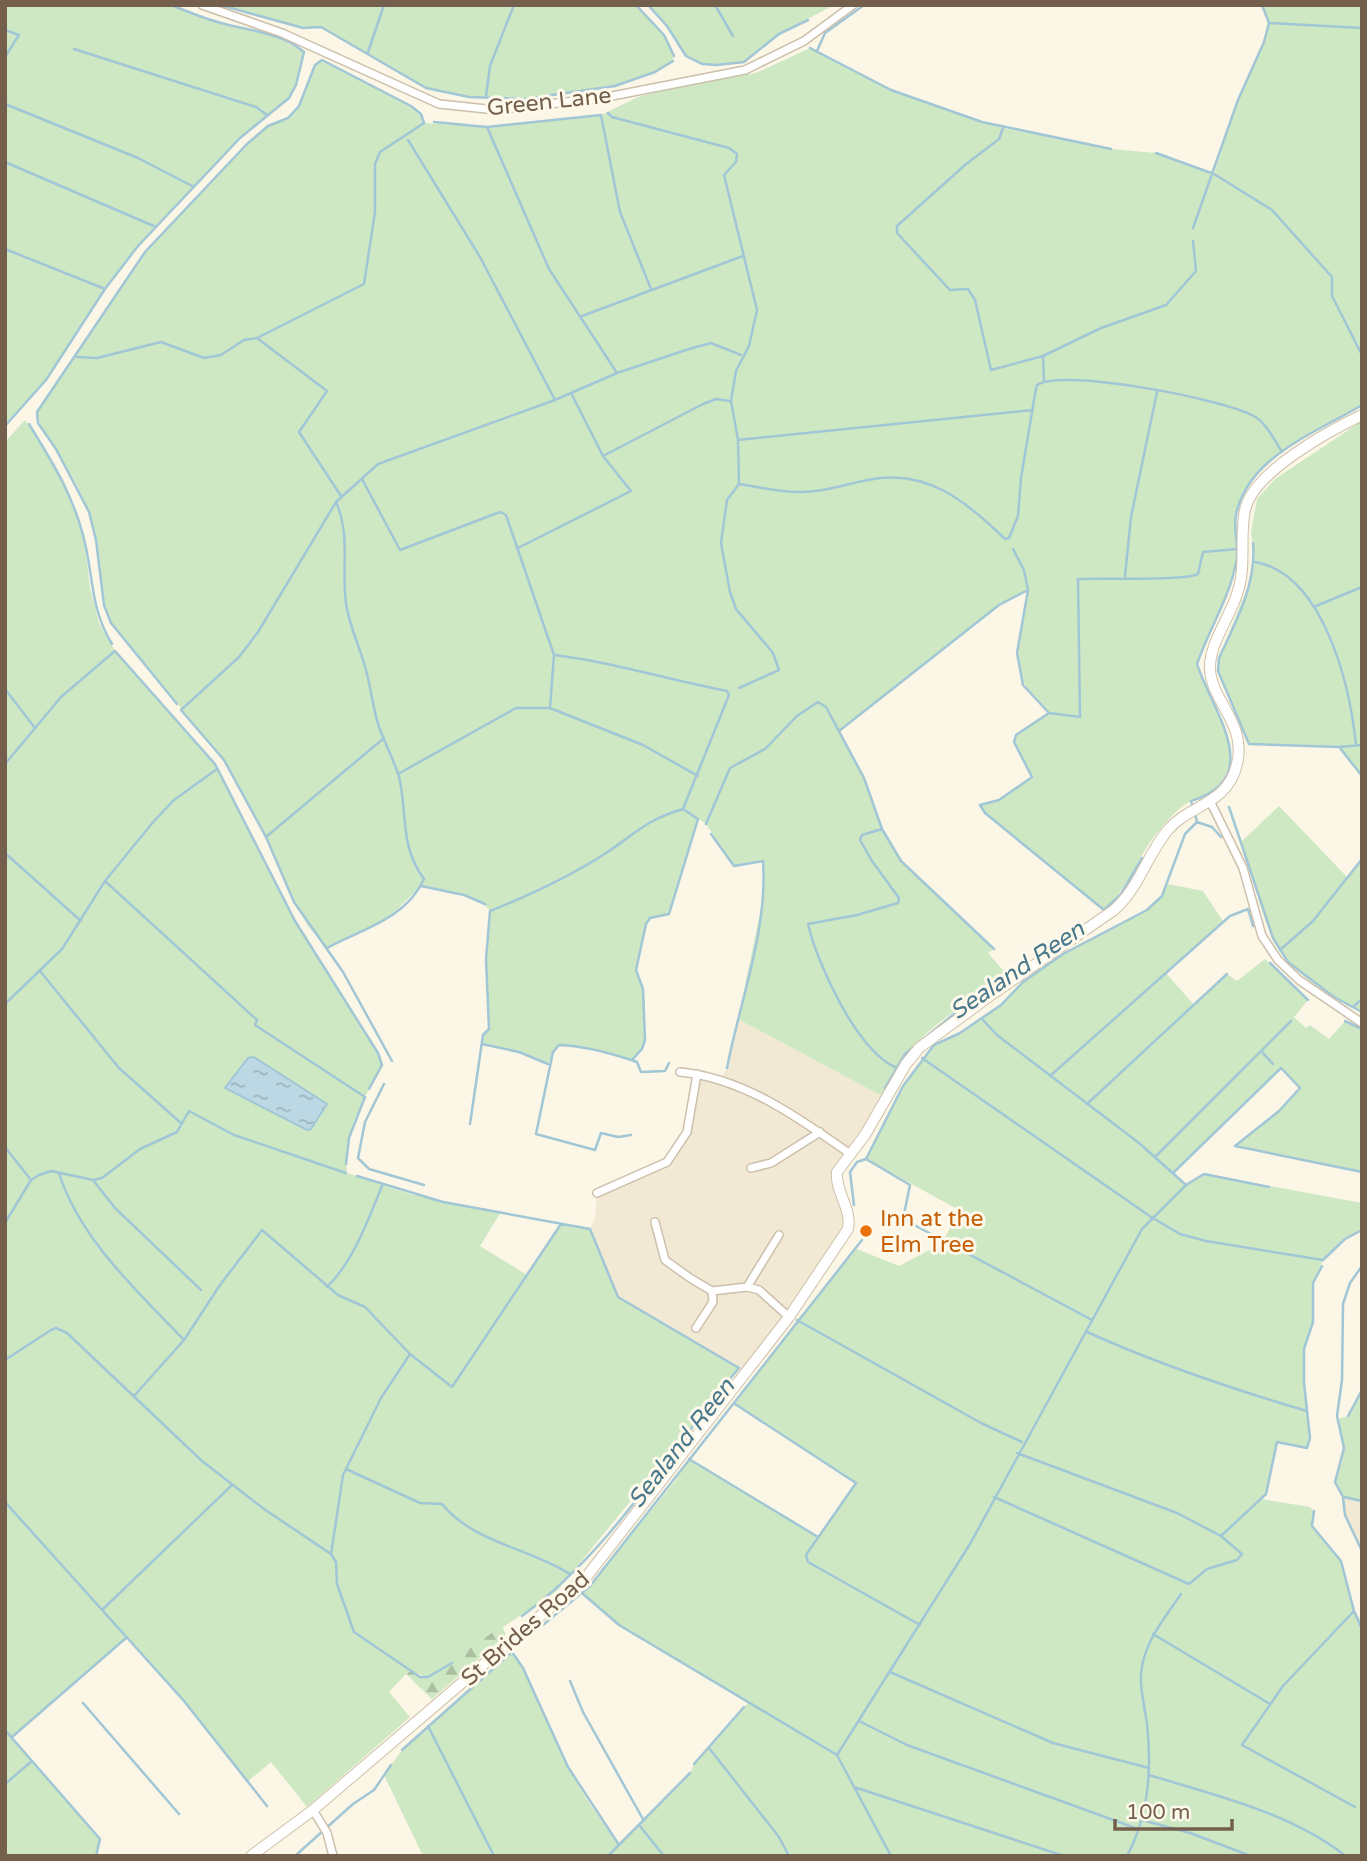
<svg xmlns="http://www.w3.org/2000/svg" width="1367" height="1861" viewBox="0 0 1367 1861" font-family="'Varela Round',sans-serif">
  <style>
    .residential { fill: #f2e9d4 }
    .grass { fill: #cee8c4 }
    .forest { fill: url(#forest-firs) }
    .water { fill: url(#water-ripples); stroke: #a1c6d5; stroke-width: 2 }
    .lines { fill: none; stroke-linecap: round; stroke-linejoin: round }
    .stream { stroke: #a1c6d5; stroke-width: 2.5 }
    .minor-casing { stroke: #ccbfac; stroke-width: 10 }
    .secondary-casing { stroke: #cfc0aa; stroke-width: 12 }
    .minor { stroke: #fff; stroke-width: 7 }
    .secondary { stroke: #fff; stroke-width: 10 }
    .food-dot { fill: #e8710a; stroke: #fef9eb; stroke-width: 2.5 }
    .labels { text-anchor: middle; stroke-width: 6; stroke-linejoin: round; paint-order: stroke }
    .street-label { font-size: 23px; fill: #735f4c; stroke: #fef9eb }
    .food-label { font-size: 23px; fill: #c56008; stroke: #fef9eb; text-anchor: start }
    .water-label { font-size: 24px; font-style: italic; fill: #4a788c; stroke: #fef9eb }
  </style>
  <defs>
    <pattern id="forest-firs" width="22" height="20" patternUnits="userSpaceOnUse" patternTransform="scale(1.75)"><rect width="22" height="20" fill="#cee8c4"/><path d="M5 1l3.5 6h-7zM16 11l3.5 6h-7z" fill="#acbfa1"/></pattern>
    <pattern id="water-ripples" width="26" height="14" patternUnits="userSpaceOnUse" patternTransform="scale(1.75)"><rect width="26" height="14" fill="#bbd8e4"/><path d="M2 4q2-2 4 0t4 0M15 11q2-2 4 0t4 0" fill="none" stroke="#9cb2bb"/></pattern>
  </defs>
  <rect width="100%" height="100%" fill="#fbf6e5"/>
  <!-- residential -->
  <path class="residential" d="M 738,1019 L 882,1096 L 886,1101 L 837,1172 L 848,1229 L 745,1372 L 618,1297 L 590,1229 L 595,1218 L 597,1193 L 667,1162 L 687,1132 L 697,1074 L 721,1079 L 727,1068 Z
    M 1343,1497 L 1362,1501 L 1362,1551 L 1342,1508 Z"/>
  <!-- grass -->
  <path class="grass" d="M 5,5 L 171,5 L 222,24 L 274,36 L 304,52 L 296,85 L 289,98 L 240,138 L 138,246 L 105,289 L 46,380 L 5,426 Z
    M 220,5 L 636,5 C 650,19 676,40 673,61 L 655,72 L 615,86 L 525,99 L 469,97 L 426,88 L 321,27 L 303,28 Z
    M 648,5 L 834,5 L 779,34 L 744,62 L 716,65 L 702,64 L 686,56 L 667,26 Z
    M 1262,5 L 1362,5 L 1362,405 C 1316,433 1248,456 1236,515 C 1233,531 1240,548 1236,563 C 1229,599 1209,629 1197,664 C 1210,706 1256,756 1209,794 C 1203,798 1196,799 1189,802 C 1178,808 1170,818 1162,827 C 1138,853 1132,884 1104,910 L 985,813 L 980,805 L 999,800 L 1032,777 L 1014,742 L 1016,735 L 1049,713 C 1000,669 1023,646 1027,591 L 999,605 L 840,731 L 864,778 L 882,829 L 901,861 L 994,949 L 988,953 L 1008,976 C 960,1008 903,1038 882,1096 L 738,1019 L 764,894 L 763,862 L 734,866 L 706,824 L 699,819 L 669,914 L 650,918 L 646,924 L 636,970 L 643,989 L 645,1040 L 642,1049 L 632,1060 C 608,1052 583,1046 559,1045 L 548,1064 L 518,1052 L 482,1044 L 483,1035 L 489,1029 L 486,959 L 490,911 C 476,892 443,891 421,886 L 385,921 L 327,948 L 308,926 L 294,902 L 266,837 L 224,760 L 111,623 C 103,604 103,586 100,565 C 97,538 90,512 78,488 C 67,464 41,436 37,412 L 145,252 L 247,144 L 268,126 L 288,118 L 299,106 L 317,62 L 322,60 L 411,106 L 421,114 L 424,123 L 487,127 L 601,115 L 638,97 L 692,83 L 756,73 L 810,48 L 891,90 L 1003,128 L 1111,149 L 1156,153 L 1214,174 L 1238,100 L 1264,42 L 1269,23 Z
    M 25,420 L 63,479 L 74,506 L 84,539 L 90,588 L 99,623 L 115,651 L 215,764 L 295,921 L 378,1053 L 382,1065 C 365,1097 342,1134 347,1173 L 409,1194 L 501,1212 L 480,1246 L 527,1275 L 562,1224 L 590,1229 L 618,1297 L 739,1368 L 557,1591 L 428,1677 L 409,1671 L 389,1692 L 410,1717 L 307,1807 L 271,1762 L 247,1782 L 184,1701 L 127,1637 L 12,1737 L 100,1839 L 96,1856 L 5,1856 L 5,442 Z
    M 1362,421 L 1362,776 L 1339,747 L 1249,744 L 1218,671 L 1219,658 L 1250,581 L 1255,562 L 1251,532 L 1257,499 L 1275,479 Z
    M 1279,806 L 1347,877 L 1362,859 L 1362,1012 C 1337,998 1309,984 1289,963 C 1263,936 1255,878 1241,842 Z
    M 1168,884 L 1203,891 L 1223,921 L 1166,973 L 1194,1005 L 1227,974 L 1237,981 L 1265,959 L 1308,1000 L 1294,1017 L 1306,1028 L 1310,1025 L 1329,1039 L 1345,1021 L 1362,1029 L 1362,1172 L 1235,1146 L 1279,1111 L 1300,1088 L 1281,1069 L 1173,1173 L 1186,1185 L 1204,1174 L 1362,1203 L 1362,1230 L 1345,1239 L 1323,1260 L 1313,1283 L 1313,1322 L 1304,1349 L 1304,1383 L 1310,1438 L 1307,1448 L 1277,1442 L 1266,1494 L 1261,1499 L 1310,1507 L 1314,1511 L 1312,1527 L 1341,1561 L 1354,1611 L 1360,1619 L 1362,1856 L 423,1856 L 384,1775 L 402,1750 L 512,1652 C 535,1688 548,1729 568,1766 C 582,1794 600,1820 619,1844 L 690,1773 L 694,1764 L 748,1703 L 619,1625 L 583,1594 L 676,1480 L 689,1459 L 819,1537 L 855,1483 L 735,1404 L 797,1320 L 857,1249 L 899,1266 L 937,1246 L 948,1244 L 943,1241 L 959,1210 L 866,1159 L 903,1086 L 934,1045 L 960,1033 L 1001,1005 L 1023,982 L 1063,954 L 1147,910 L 1162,896 Z
    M 1362,1390 L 1362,1501 L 1343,1497 L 1335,1482 L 1344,1448 L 1338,1419 L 1348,1416 Z"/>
  <!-- forest -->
  <path class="forest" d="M 502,1626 L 506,1635 L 432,1699 L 406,1674 L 410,1671 L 420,1677 L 428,1677 Z"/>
  <!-- water -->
  <path class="water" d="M 254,1057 L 327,1104 L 311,1129 L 307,1130 L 225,1088 L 248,1058 Z"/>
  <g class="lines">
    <!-- stream -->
    <path class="stream" d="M 220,5 L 303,28 L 321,27 L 426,88 L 469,97 L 525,99 L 615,86 L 655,72 L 673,61
      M 636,5 L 664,35 L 674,56
      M 648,5 L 667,26 L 686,56 L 702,64 L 716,65 L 744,62 L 779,34 L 808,20
      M 715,5 L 733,36
      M 1269,23 L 1362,28
      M 5,30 L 19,35 L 5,57
      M 1362,39 L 1362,92
      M 810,48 L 891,90 L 982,122 L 1111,149
      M 74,49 L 256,107 L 267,115
      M 817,51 L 825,33 L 864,5
      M 368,52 L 384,5
      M 486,96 L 490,66 L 514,5
      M 5,104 L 138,158 L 194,187
      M 608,113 L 612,117 L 729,148 L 737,154 L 736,162 L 724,175 L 757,310 L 749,346 L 736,371 L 731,401 L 738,440 L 739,484 L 727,500 L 721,543 L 730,592 L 736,609 L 773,653 L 779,670 L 739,688
      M 434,122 L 487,127 L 601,115 L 620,212 L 651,289
      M 487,127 L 549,269 L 617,373
      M 1003,128 L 999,139 L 965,165 L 897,226 L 897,233 L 950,290 L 968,289 L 975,300 L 991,370 L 1043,356 L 1101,328 L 1166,305 L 1196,271 L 1193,241
      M 408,140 L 480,257 L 555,400
      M 1156,153 L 1214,174 L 1272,210 L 1332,277 L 1332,296 L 1362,355
      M 5,162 L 156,227
      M 1193,228 L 1238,100 L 1264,42 L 1269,23 L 1262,5
      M 5,249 L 105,289
      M 582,316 L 743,256
      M 1043,356 L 1044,381
      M 77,357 L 97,358 L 161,342 L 204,358 L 221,355 L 244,340 L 257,338 L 327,391 L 299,432 L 341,496
      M 29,424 C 51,460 72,493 83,535 C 94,575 89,606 112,644
      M 5,426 L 46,380 L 105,289 L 138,246 L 240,138 L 289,98 L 296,85 L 304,52 C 282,33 251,31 225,24 C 207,20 189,12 171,5
      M 738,440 L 1033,410
      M 603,456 L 703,404 L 716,399 L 730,401
      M 362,479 L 400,550 L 500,512 L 506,515 L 554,655 L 550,708
      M 739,484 C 759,487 779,492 798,492 C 821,493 846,484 868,480 C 926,468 966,501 1005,539 L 1009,538 L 1018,516 L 1021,478 L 1035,394 L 1037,385 C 1064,368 1221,399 1252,415 C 1266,422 1273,438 1282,452
      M 1253,543 C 1257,583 1236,622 1219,658 L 1218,671 L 1249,744 L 1339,747 L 1362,745
      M 518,548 L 631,491 L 603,456 L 571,393
      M 1013,549 L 1024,570 L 1028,590 L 1017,653 L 1023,685 L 1049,713 L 1080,717 L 1078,579 C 1099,578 1187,581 1198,574 L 1203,552 L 1237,549
      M 1255,562 C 1324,574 1350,686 1356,745
      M 1125,576 L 1131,517 L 1157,392
      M 1316,606 L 1362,587
      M 554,655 C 613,662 669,680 727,691 L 729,695 L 683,809
      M 5,689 L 35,728
      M 177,704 L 111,623 L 104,605 L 96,540 L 89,512 L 56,449 L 38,423 L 37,412 L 145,252 L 247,144 L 268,126 L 288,118 L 299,106 L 315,65 L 322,60 L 411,106 L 421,114 L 424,123 L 380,152 L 375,164 L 375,212 L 364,284 L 257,338
      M 1049,713 L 1016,735 L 1014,742 L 1032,777 L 999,800 L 980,805 L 985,813 L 1104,910 L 1121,894 L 1142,858
      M 839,731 L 999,605 L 1026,591
      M 1340,748 L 1362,776
      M 5,764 L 61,697 L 115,651 L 215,764 L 295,921 L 378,1053 L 382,1065 L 369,1089
      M 398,774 L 516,708 L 550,708 L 643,745 L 698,776
      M 1229,807 L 1273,938 L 1288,962 L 1334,997 L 1362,1012
      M 1193,808 L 1191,801 C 1268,778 1211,709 1197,664 C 1209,629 1229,599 1236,563 C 1240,548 1233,531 1236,515 C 1248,456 1316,433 1362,405
      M 1197,822 L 1212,827 L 1221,837
      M 706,824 L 730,768 L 765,749 L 797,716 L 818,702 L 826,707 L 864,778 L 882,829 L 901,861 L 994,949
      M 882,829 L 862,835 L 860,840 L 872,861 L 899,898 L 898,903 L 857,915 L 808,924 C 817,964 857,1050 895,1067
      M 711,834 L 734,866 L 763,861 C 768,931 740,1000 727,1068
      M 266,837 L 384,738
      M 5,853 L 81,921
      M 105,881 L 257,1020 L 255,1025 L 365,1097 L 349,1138 L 346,1164
      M 421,886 L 464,895 L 485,904
      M 327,948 C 362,929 406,919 424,879 C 399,845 408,814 399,777 C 394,760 385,744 379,727 C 373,709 371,688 366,670 C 360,647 349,626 346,603 C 341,568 351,536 336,502
      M 1280,950 L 1313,921 L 1362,859
      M 1270,963 L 1308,1000
      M 40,971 L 119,1068 L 182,1124
      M 5,1004 L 62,949 L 105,881 L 154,821 L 174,800 L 217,769
      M 1353,1007 L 1362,999
      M 982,1019 L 997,1035 L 1139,1143 L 1186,1185
      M 1345,1021 L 1362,1029
      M 482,1044 L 519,1052 L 548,1064
      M 1261,1051 L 1273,1064
      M 922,1058 L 1151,1217 L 1180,1234 L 1206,1241 L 1323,1260 L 1345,1239 L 1362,1230
      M 392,1061 L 343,972 L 294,902 L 266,837 L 224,760 L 181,710 L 239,657 L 258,632 L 336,502 L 378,464 L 555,400 L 617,373 L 689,349 L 711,343 L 741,355
      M 1050,1076 L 1230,916 L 1248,909 L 1253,926
      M 384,1084 L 365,1122 L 358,1158 L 369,1169 L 424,1185
      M 885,1088 L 905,1054 L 970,1001
      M 1087,1104 L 1227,974
      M 470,1124 L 483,1035 L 489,1029 L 486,959 L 490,911 C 530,895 567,878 603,855 C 634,835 645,820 683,809 L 698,819 L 669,914 L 650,918 L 646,924 L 636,970 L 643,989 L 645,1040 L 642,1049 L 632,1060
      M 631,1135 L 618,1137 L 601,1133 L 595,1150 L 536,1134 L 553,1052 L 559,1045 C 585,1046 611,1053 637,1062 L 641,1072 L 665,1071 L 669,1063
      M 5,1147 L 31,1180
      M 1155,1157 L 1291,1021
      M 866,1159 L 910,1185 L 903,1219 L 1092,1320
      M 59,1173 C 79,1238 138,1292 184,1340
      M 1173,1173 L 1281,1068 L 1300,1088 L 1279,1111 L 1235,1146 L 1362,1172
      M 357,1176 L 443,1202 L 590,1229 L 618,1297 L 739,1368 C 669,1451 610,1552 522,1616
      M 93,1180 L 115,1208 L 201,1290
      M 854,1205 L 850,1172 L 857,1162 L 866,1159 L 903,1086 L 934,1045 L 960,1033 L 1001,1005 L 1023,982 L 1063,954 L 1147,910 L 1162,896 L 1185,834 L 1197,822 L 1195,814
      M 5,1223 L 31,1180 L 39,1175 L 51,1171 L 93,1180 L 102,1178 L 140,1149 L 177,1132 L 189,1111 L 234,1135 L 346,1173
      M 1362,1266 L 1350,1283 L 1343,1304 L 1342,1380 L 1337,1416 L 1344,1448 L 1335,1482 L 1343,1497 L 1345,1515 L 1362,1551
      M 327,1287 C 353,1262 368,1220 382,1186
      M 797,1320 L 981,1423 L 1022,1442
      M 1087,1332 C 1158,1364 1232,1389 1307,1411
      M 5,1360 L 51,1330 L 56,1328 L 67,1333 L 202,1461 L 264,1509 L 331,1554 L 336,1562 L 337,1584 L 354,1632 L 420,1677 L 428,1677 L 452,1663
      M 134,1396 L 184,1340 L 220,1285 L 262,1230 L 338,1295 L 365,1307 L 410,1354 L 452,1387 L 561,1224
      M 735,1404 L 856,1483 L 806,1555 L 808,1562 L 920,1625
      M 1348,1416 L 1362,1390
      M 689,1459 L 818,1537
      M 346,1469 L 420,1503 L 442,1504 C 474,1543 529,1548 570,1574
      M 994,1497 L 1189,1584 L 1207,1569 L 1237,1560 L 1242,1554 L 1221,1536 L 1177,1513 L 1017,1453
      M 1344,1497 L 1362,1501
      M 5,1502 L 184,1701 L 267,1806
      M 1314,1511 L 1312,1526 L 1341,1561 L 1354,1611 L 1362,1629
      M 1221,1536 L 1266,1494 L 1277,1442 L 1307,1448 L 1310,1438 L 1304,1383 L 1304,1349 L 1313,1322 L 1313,1283 L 1322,1266
      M 331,1554 L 343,1475 L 381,1398 L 410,1354
      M 583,1594 L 619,1625 L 837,1755 L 891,1856
      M 102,1610 L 231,1486
      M 1354,1611 L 1283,1686 L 1242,1745 L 1355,1807
      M 543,1625 L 590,1586 L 862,1240
      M 1153,1634 L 1270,1704
      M 890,1672 L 1053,1743 L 1149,1768
      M 570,1681 L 583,1712 L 644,1821
      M 83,1703 L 179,1814
      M 859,1721 L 907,1745 L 1138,1829
      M 428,1726 L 494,1856
      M 5,1730 L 100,1839 L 96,1856
      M 12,1737 L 126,1638
      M 709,1748 L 779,1837 L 789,1856
      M 402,1750 L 512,1652 L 523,1668 L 568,1767 L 619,1845
      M 837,1755 L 970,1544 L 1142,1229 L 1186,1185 L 1204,1174 L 1269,1187
      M 694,1764 L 744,1707
      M 1149,1775 C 1214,1795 1288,1812 1343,1854
      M 5,1784 L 32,1761
      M 854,1787 L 1064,1856
      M 1142,1820 L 1190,1833 L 1251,1856
      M 639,1825 L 664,1856
      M 295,1856 L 353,1804 L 374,1790 L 391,1765
      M 608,1856 L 690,1773
      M 1127,1856 C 1149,1815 1152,1769 1147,1724 C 1145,1708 1140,1691 1141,1675 C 1143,1643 1164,1619 1181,1594"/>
    <defs>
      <path id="minor" d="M 202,5 L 282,33 L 439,104 L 496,110 L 602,98 L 745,70 L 804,41 L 853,5
        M 1211,803 L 1243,868 L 1262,936 L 1278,960 L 1299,980 L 1362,1023
        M 680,1072 C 743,1078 798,1117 849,1153
        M 751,1168 L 771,1163 L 820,1132
        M 597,1193 L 667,1162 L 687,1132 L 697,1074
        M 655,1222 L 665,1260 L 690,1278 L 712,1291 L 747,1287 L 759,1290 L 789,1317
        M 747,1287 L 779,1235
        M 696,1328 L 713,1302 L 712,1291
        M 313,1810 L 327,1833 L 333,1856"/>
      <path id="secondary" d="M 251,1856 L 313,1810 L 587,1576 L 789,1317 L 848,1229 C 852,1208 835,1192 837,1172 L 865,1135 L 906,1064 L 919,1048 L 991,995 L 1114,910 C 1139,888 1146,857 1167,831 C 1190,803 1227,806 1237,764 C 1247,723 1211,701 1210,669 C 1209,644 1230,617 1237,594 C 1247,566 1239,538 1245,510 C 1253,472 1329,431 1362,415"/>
    </defs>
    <!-- minor casing -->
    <use href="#minor" class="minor-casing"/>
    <!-- secondary casing -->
    <use href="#secondary" class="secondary-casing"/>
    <!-- minor -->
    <use href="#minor" class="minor"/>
    <!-- secondary -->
    <use href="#secondary" class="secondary"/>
  </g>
  <!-- markers -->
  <circle class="food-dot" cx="866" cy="1231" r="7"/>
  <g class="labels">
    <!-- street labels -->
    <g class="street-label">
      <text transform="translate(549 101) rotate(-6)" y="8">Green Lane</text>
      <text transform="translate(525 1628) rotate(-41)" y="8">St Brides Road</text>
    </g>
    <!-- food labels -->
    <g class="food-label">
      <text x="880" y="1226">Inn at the<tspan x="880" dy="26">Elm Tree</tspan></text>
    </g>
    <!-- water labels -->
    <g class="water-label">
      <text transform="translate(1017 970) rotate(-34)" y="8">Sealand Reen</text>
      <text transform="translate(681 1443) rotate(-52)" y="8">Sealand Reen</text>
    </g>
  </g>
  <!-- border -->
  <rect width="1367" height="1861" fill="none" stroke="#735f4c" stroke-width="14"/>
  <!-- scale -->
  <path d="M1115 1819v10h117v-10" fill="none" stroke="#735f4c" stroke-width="3.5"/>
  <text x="1126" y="1819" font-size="21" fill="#735f4c" stroke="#fef9eb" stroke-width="5" paint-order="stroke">100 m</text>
</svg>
